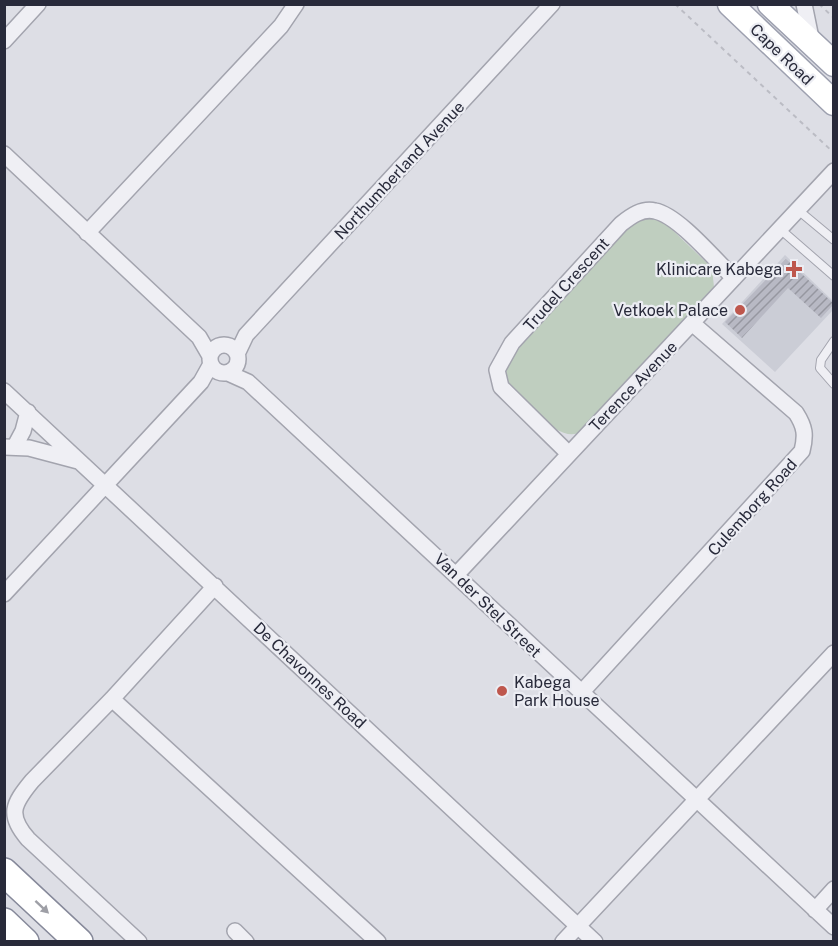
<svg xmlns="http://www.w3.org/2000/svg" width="838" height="946" viewBox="0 0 838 946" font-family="'Public Sans',sans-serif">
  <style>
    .built { fill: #cbcdd6 }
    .grass { fill: #bfcebf }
    .building { fill: url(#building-hatch) }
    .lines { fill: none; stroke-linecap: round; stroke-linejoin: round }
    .lane-casing { stroke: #a3a4ae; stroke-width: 10 }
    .street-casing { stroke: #a3a4ae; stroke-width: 18 }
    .primary-casing { stroke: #9da0af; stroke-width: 27 }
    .highway-casing { stroke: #86899a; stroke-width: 30 }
    .path { stroke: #bbbcc4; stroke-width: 2; stroke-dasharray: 4.5 4.5; stroke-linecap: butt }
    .lane { stroke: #efeff4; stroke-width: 8 }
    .street { stroke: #efeff4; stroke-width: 15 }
    .primary { stroke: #fff; stroke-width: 24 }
    .highway { stroke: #fff; stroke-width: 27 }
    .oneway { fill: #9e9fa6 }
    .poi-dot { fill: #be574d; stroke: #ecedf3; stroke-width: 2 }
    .labels { text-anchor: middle; stroke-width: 4.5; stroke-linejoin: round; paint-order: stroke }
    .street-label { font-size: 16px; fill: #282a3a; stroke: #ecedf3 }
    .poi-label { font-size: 16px; fill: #282a3a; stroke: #ecedf3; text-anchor: end }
  </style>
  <defs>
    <pattern id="building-hatch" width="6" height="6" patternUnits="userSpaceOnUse" patternTransform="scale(1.5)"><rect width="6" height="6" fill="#b8b9c4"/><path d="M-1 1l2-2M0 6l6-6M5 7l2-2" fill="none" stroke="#9697a0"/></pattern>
  </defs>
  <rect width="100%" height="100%" fill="#dddee5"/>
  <!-- built -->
  <path class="built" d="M 785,255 L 833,301 L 833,310 L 775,372 L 722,324 Z"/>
  <!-- grass -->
  <path class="grass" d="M 645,216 L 660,218 L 712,268 L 714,287 L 580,432 C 559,445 521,398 506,384 L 504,364 L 633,223 Z"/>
  <!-- building -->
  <path class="building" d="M 786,259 L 834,304 L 821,318 L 788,288 L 742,338 L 725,322 Z"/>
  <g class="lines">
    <defs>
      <path id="lane" d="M 798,210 L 834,240
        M 780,229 L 834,276
        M 834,341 L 821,360 L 820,368 L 834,384"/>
      <path id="street" d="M 804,4 L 812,43
        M 4,41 L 38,4
        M 4,154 L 199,337 L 210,356
        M 87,233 L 281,26 L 296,4
        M210 359a14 14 0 1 1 28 0a14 14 0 1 1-28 0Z
        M 237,354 L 246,335 L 552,4
        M 228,373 L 248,382 L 834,927
        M 4,391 L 595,942
        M 15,446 L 23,431 L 28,412
        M 4,447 L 29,448 L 78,461
        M 569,454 L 501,387 L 497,370 L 512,343 L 621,224 C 631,216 642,208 655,211 C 678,215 716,261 734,278
        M 457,574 L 834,171
        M 4,594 L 201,382 L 211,364
        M 581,693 L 802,451 C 806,435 805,427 796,413 L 692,323
        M 112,699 L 378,942
        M 815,910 L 834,889
        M 235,931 L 246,942
        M 139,942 L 28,839 C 7,815 13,804 32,781 L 112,699 L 215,586
        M 563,942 L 834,653"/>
      <path id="primary" d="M 730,4 L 834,103
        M 770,4 L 834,64"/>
      <path id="highway" d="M 4,872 L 79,942
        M 4,922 L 25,942"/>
    </defs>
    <!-- lane casing -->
    <use href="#lane" class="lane-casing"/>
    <!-- street casing -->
    <use href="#street" class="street-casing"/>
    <!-- primary casing -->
    <use href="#primary" class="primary-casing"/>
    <!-- highway casing -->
    <use href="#highway" class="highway-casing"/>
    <!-- path -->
    <path class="path" d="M 675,4 L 834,153
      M 819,4 L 834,18"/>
    <!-- lane -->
    <use href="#lane" class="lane"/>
    <!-- street -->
    <use href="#street" class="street"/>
    <!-- primary -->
    <use href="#primary" class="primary"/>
    <!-- highway -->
    <use href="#highway" class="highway"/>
  </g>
  <!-- one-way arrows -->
  <defs><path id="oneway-solid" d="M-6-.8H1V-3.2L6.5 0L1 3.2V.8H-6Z" transform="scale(1.5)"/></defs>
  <use class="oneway" href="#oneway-solid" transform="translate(42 907) rotate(43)"/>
  <!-- markers -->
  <g class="poi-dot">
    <path d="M791 260h6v6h6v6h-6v6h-6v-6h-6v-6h6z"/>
    <circle cx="740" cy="310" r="6"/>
    <circle cx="502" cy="691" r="6"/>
  </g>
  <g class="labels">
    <!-- street labels -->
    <g class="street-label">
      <text transform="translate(782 54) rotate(44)" y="6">Cape Road</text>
      <text transform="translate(399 170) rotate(-47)" y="6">Northumberland Avenue</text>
      <text transform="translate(566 284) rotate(-48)" y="6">Trudel Crescent</text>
      <text transform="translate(633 386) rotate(-46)" y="6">Terence Avenue</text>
      <text transform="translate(752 507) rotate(-48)" y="6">Culemborg Road</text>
      <text transform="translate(488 605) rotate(44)" y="6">Van der Stel Street</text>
      <text transform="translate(310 675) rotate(43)" y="6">De Chavonnes Road</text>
    </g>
    <!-- poi labels -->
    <g class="poi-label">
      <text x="782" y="275">Klinicare Kabega</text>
      <text x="728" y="316">Vetkoek Palace</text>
      <text x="514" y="688" text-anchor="start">Kabega<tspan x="514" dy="18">Park House</tspan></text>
    </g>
  </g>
  <!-- border -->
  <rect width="838" height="946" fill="none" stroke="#282a3a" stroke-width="12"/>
</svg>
